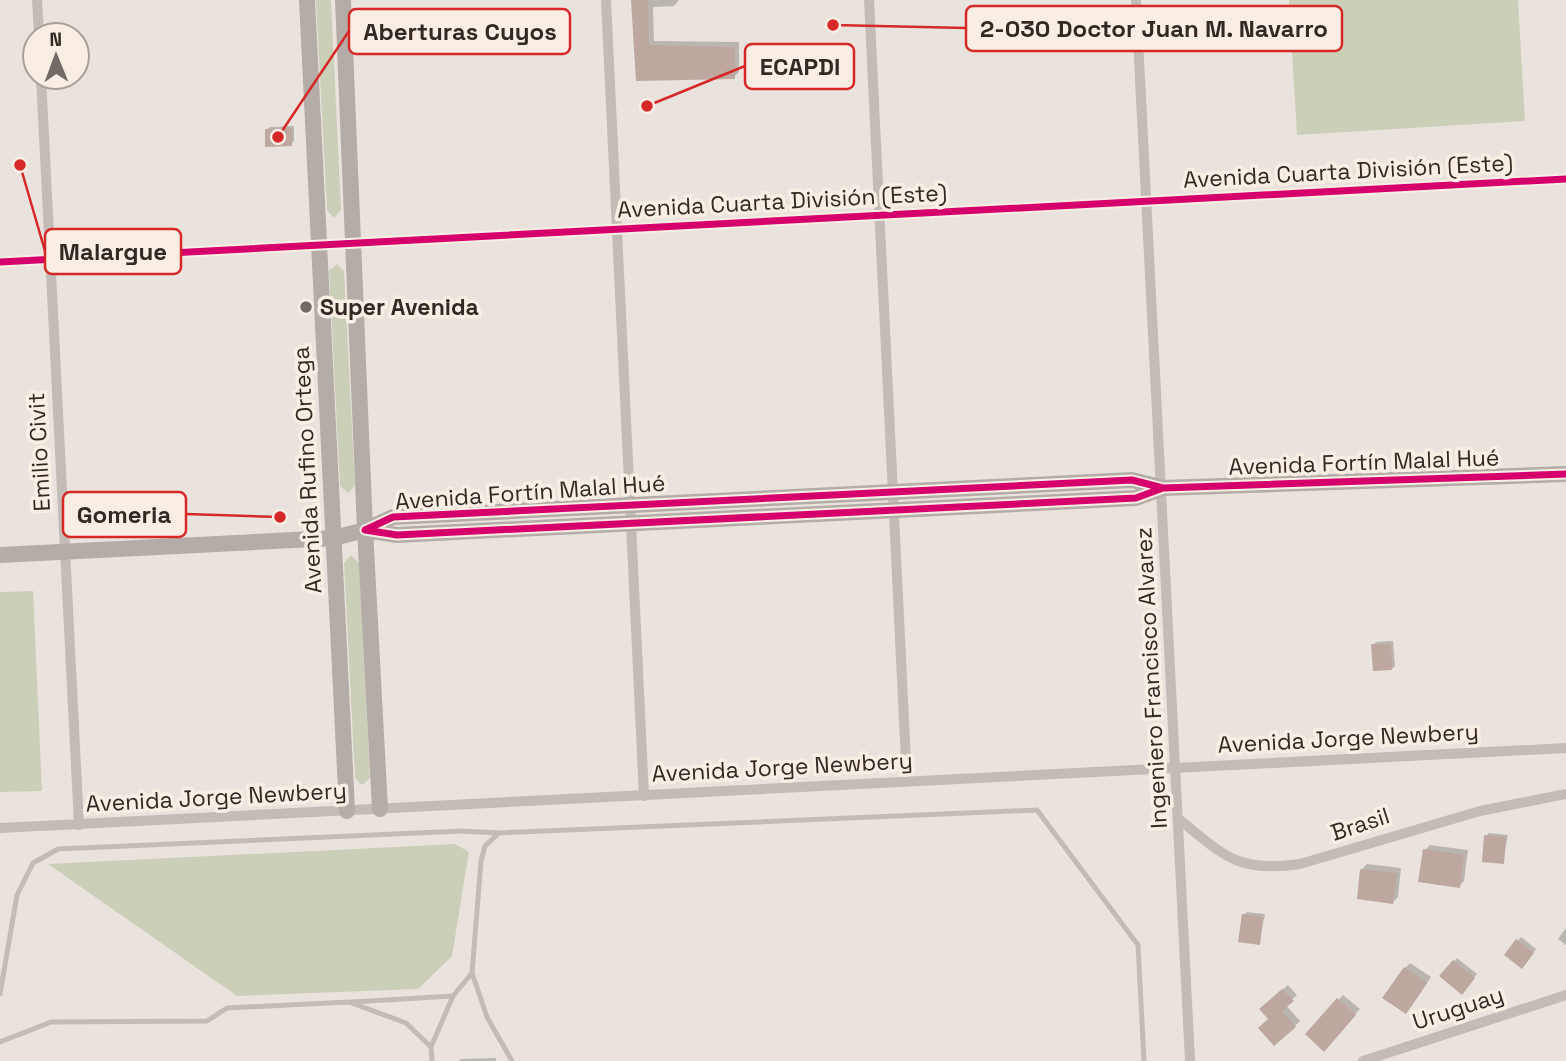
<svg xmlns="http://www.w3.org/2000/svg" width="1566" height="1061" viewBox="0 0 1566 1061" font-family="'Space Grotesk',sans-serif">
  <style>
    .green { fill: #cbcfb7 }
    .shadow { fill: #0003 }
    .building { fill: #bda79f }
    .lines { fill: none; stroke-linecap: round; stroke-linejoin: round }
    .lane { stroke: #c3bcb6; stroke-width: 5 }
    .street { stroke: #c3bcb6; stroke-width: 10 }
    .secondary { stroke: #b3aca7; stroke-width: 16 }
    .cycleway-casing { stroke: #f8eee3; stroke-width: 11 }
    .cycleway { stroke: #d6006c; stroke-width: 7 }
    .poi-dot { fill: #726a65; stroke: #f8eee3; stroke-width: 2.5 }
    .labels { text-anchor: middle; stroke-width: 7; stroke-linejoin: round; paint-order: stroke }
    .street-label { font-size: 23px; fill: #322925; stroke: #f8eee3 }
    .poi-label { font-size: 23px; font-weight: bold; fill: #322925; stroke: #f8eee3; text-anchor: start }
    .leader { fill: none; stroke: #d62828; stroke-width: 2.5 }
    .callout-dot { fill: #d62828; stroke: #f8eee3; stroke-width: 2.5 }
    .callout { fill: #f8eee3; stroke: #d62828; stroke-width: 2.5 }
    .callout-label { font-size: 24px; text-anchor: middle; font-weight: bold; fill: #322925 }
  </style>
  <rect width="100%" height="100%" fill="#eae3dd"/>
  <!-- green -->
  <path class="green" d="M 316,0 L 331,0 L 341,210 L 334,218 L 327,210 Z
    M 1289,0 L 1518,0 L 1525,121 L 1297,135 Z
    M 337,264 L 344,271 L 355,486 L 348,493 L 340,486 L 329,271 Z
    M 351,555 L 359,563 L 370,778 L 362,785 L 355,778 L 344,563 Z
    M 33,591 L 42,791 L 0,792 L 0,592 Z
    M 455,844 L 469,852 L 452,956 L 418,989 L 237,996 L 48,864 Z"/>
  <!-- shadow -->
  <path class="shadow" d="M 633,0 L 679,0 L 674,6 L 653,7 L 654,41 L 739,42 L 739,72 L 734,77 L 637,79 Z
    M 294,126 L 294,141 L 291,144 L 267,130 L 270,127 Z
    M 1393,641 L 1395,666 L 1392,669 L 1373,645 L 1376,642 Z
    M 1489,833 L 1508,835 L 1503,862 L 1486,836 Z
    M 1430,845 L 1468,850 L 1464,881 L 1459,886 L 1425,850 Z
    M 1367,864 L 1401,868 L 1398,897 L 1393,902 L 1362,869 Z
    M 1247,912 L 1265,914 L 1259,943 L 1244,915 Z
    M 1566,928 L 1566,945 L 1558,939 Z
    M 1521,937 L 1536,949 L 1525,964 L 1506,954 Z
    M 1457,958 L 1477,974 L 1461,992 L 1442,976 Z
    M 1410,963 L 1431,977 L 1411,1007 L 1405,968 Z
    M 1288,985 L 1297,995 L 1286,1005 L 1300,1021 L 1295,1026 L 1270,1019 L 1266,1004 Z
    M 1343,995 L 1360,1009 L 1324,1049 L 1307,1034 Z
    M 496,1058 L 496,1061 L 459,1061 L 461,1059 Z"/>
  <!-- building -->
  <path class="building" d="M 631,0 L 648,0 L 649,45 L 735,47 L 735,79 L 636,81 Z
    M 292,128 L 292,146 L 265,147 L 265,129 Z
    M 1371,644 L 1391,644 L 1392,670 L 1373,671 Z
    M 1484,835 L 1506,837 L 1504,864 L 1482,862 Z
    M 1423,849 L 1464,855 L 1460,888 L 1418,882 Z
    M 1360,869 L 1397,873 L 1393,904 L 1357,899 Z
    M 1242,914 L 1263,917 L 1260,945 L 1238,942 Z
    M 1516,939 L 1534,953 L 1522,969 L 1504,955 Z
    M 1453,960 L 1475,978 L 1462,995 L 1439,976 Z
    M 1404,967 L 1427,983 L 1406,1014 L 1382,998 Z
    M 1282,989 L 1294,1001 L 1282,1011 L 1296,1027 L 1274,1046 L 1258,1028 L 1268,1019 L 1259,1009 Z
    M 1337,998 L 1356,1015 L 1324,1052 L 1305,1034 Z"/>
  <g class="lines">
    <!-- lane -->
    <path class="lane" d="M 0,994 L 17,895 L 33,863 L 58,849 L 462,831 L 498,833
      M 352,1002 L 453,996 L 472,973
      M 0,1042 L 51,1022 L 207,1021 L 227,1008 L 349,1002 L 406,1023 L 431,1047 L 432,1061
      M 431,1047 L 453,996
      M 512,1061 L 487,1017 L 472,973 L 481,861 L 485,846 L 499,833 L 1037,810 L 1138,945 L 1144,1061"/>
    <!-- street -->
    <path class="street" d="M 37,0 L 39,35
      M 606,0 L 644,796
      M 869,0 L 907,782
      M 1136,0 L 1190,1061
      M 41,77 L 79,825
      M 0,262 L 1566,179
      M 1179,819 C 1224,856 1238,873 1300,864 L 1480,811 L 1566,794
      M 0,828 L 1566,748
      M 1363,1061 L 1566,995"/>
    <!-- secondary -->
    <path class="secondary" d="M 307,0 L 347,811
      M 343,0 L 365,530 L 380,809
      M 1163,488 L 1136,498 L 397,535 L 365,530 L 393,517 L 1132,480 L 1163,488 L 1566,474
      M 0,555 L 334,538 L 365,530"/>
    <defs>
      <path id="cycleway" d="M 0,262 L 1566,179
        M 1163,488 L 1136,498 L 397,535 L 365,530 L 393,517 L 1132,480 L 1163,488 L 1566,474"/>
    </defs>
    <!-- cycleway casing -->
    <use href="#cycleway" class="cycleway-casing"/>
    <!-- cycleway -->
    <use href="#cycleway" class="cycleway"/>
  </g>
  <!-- markers -->
  <circle class="poi-dot" cx="306" cy="307" r="7"/>
  <g class="labels">
    <!-- street labels -->
    <g class="street-label">
      <text transform="translate(1348 171) rotate(-3)" y="8">Avenida Cuarta División (Este)</text>
      <text transform="translate(782 201) rotate(-3)" y="8">Avenida Cuarta División (Este)</text>
      <text transform="translate(39 452) rotate(-93)" y="8">Emilio Civit</text>
      <text transform="translate(1364 462) rotate(-2)" y="8">Avenida Fortín Malal Hué</text>
      <text transform="translate(307 470) rotate(-93)" y="8">Avenida Rufino Ortega</text>
      <text transform="translate(530 492) rotate(-4)" y="8">Avenida Fortín Malal Hué</text>
      <text transform="translate(1151 678) rotate(-93)" y="8">Ingeniero Francisco Alvarez</text>
      <text transform="translate(1348 738) rotate(-3)" y="8">Avenida Jorge Newbery</text>
      <text transform="translate(782 767) rotate(-3)" y="8">Avenida Jorge Newbery</text>
      <text transform="translate(216 797) rotate(-3)" y="8">Avenida Jorge Newbery</text>
      <text transform="translate(1360 824) rotate(-18)" y="8">Brasil</text>
      <text transform="translate(1458 1008) rotate(-18)" y="8">Uruguay</text>
    </g>
    <!-- poi labels -->
    <g class="poi-label">
      <text x="320" y="315">Super Avenida</text>
    </g>
  </g>
  <!-- callouts -->
  <path class="leader" d="M833 25L966 28M278 137L349 31M647 106L745 66M20 165L45 251M280 517L186 514"/>
  <g class="callout-dot">
    <circle cx="833" cy="25" r="7"/>
    <circle cx="278" cy="137" r="7"/>
    <circle cx="647" cy="106" r="7"/>
    <circle cx="20" cy="165" r="7"/>
    <circle cx="280" cy="517" r="7"/>
  </g>
  <g class="callout">
    <rect x="966" y="6" width="376" height="45" rx="7"/>
    <rect x="349" y="9" width="221" height="45" rx="7"/>
    <rect x="745" y="44" width="109" height="45" rx="7"/>
    <rect x="45" y="229" width="136" height="45" rx="7"/>
    <rect x="63" y="492" width="123" height="45" rx="7"/>
  </g>
  <g class="callout-label">
    <text x="1154" y="37">2-030 Doctor Juan M. Navarro</text>
    <text x="460" y="40">Aberturas Cuyos</text>
    <text x="800" y="75">ECAPDI</text>
    <text x="113" y="260">Malargue</text>
    <text x="124" y="523">Gomeria</text>
  </g>
  <!-- north arrow -->
  <g transform="translate(56 56) rotate(359)"><circle r="33" fill="#f8eee3" stroke="#a99f97" stroke-width="2"/>
  <path d="M0-5L12 26L0 18L-12 26Z" fill="#726a65"/>
  <text y="-10" font-size="19" font-weight="bold" text-anchor="middle" fill="#322925">N</text>
  </g>
</svg>
